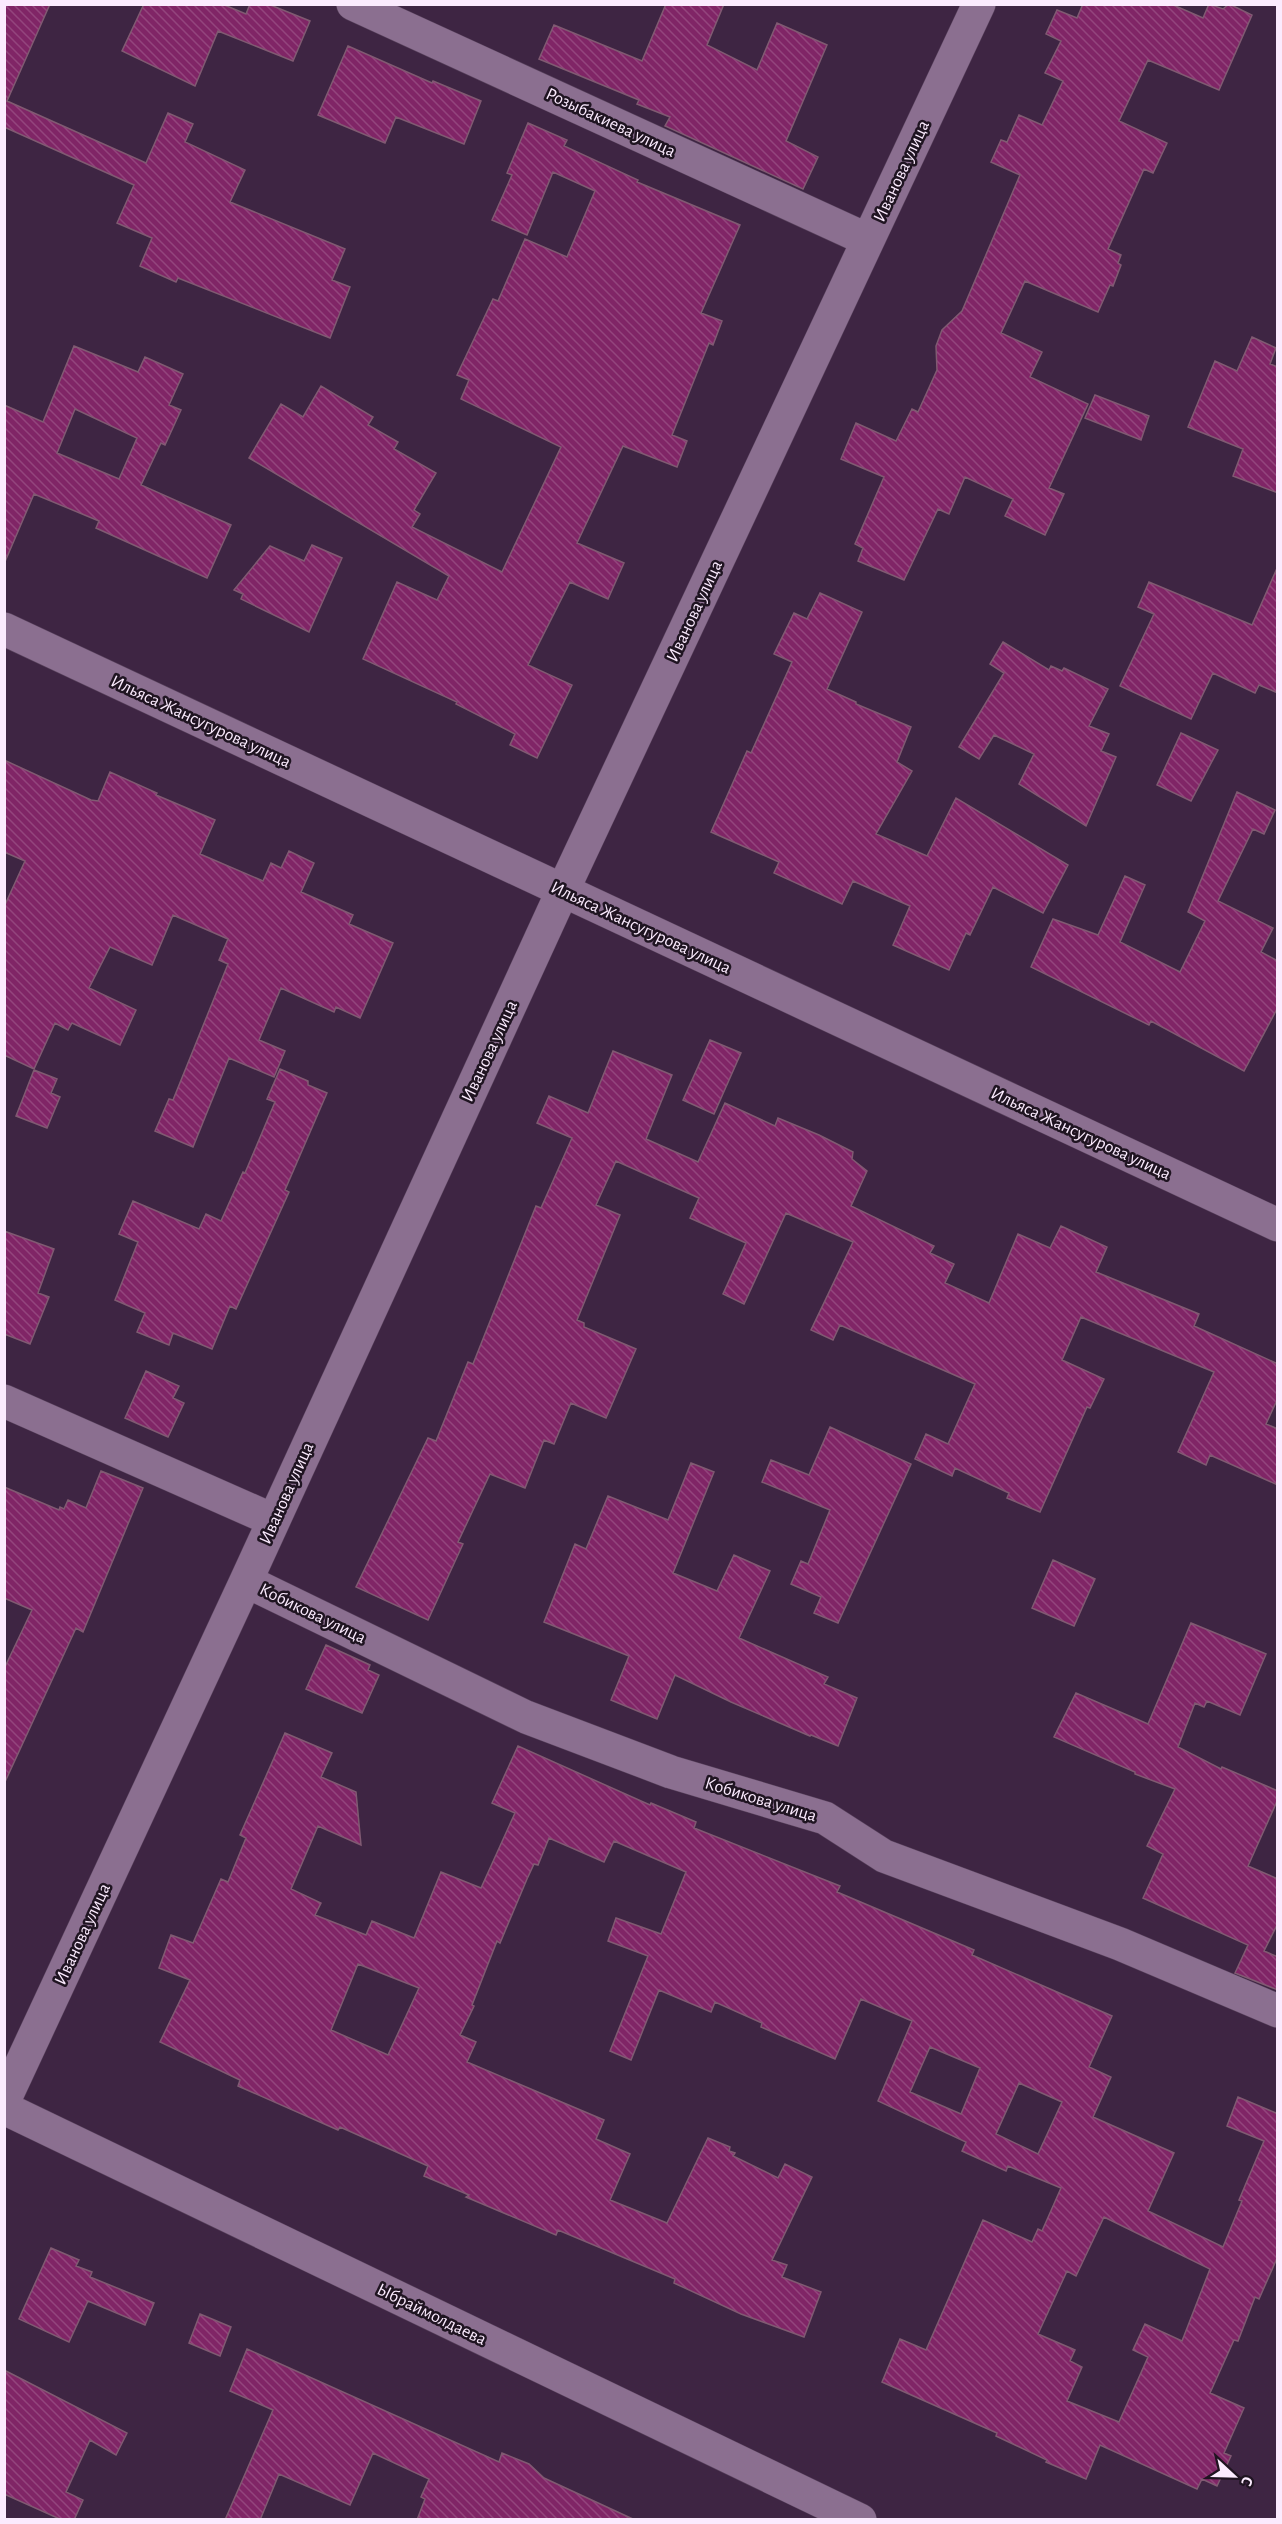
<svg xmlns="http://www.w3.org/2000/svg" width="1282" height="2524" viewBox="0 0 1282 2524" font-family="'Alegreya Sans',sans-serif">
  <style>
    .building { fill: url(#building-back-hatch); stroke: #805a72; stroke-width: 1.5; fill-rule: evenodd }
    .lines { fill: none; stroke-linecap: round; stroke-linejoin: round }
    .minor-casing { stroke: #58425c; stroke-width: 34 }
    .minor { stroke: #8b6f90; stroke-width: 33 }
    .labels { text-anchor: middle; stroke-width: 5; stroke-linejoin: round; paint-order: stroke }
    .street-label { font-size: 18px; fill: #fbebfe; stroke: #1f1421 }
  </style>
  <defs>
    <pattern id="building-back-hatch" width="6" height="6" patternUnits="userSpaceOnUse" patternTransform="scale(1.5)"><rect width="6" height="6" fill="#802566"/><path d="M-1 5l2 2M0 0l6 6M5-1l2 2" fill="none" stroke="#93457d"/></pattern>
  </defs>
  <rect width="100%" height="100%" fill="#3e2543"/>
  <!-- building -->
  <path class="building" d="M 4,4 L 50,4 L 7,101 L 146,163 L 168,113 L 193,124 L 185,142 L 245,170 L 230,202 L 345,249 L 332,280 L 350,287 L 330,338 L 178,278 L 176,282 L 140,266 L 152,238 L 117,223 L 134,185 L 4,127 Z
    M 144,4 L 222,4 L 246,14 L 250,4 L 268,4 L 310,21 L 293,61 L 218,31 L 195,86 L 122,51 Z
    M 666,4 L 724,4 L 707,45 L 757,70 L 777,23 L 827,45 L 786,141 L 818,157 L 803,189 L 665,126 L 670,117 L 637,104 L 639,100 L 539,59 L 554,25 L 642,61 Z
    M 1083,4 L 1171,4 L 1203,18 L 1209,4 L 1223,9 L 1229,4 L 1252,15 L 1219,90 L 1148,60 L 1119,121 L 1167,143 L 1153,173 L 1144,169 L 1108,249 L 1121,255 L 1118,263 L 1121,265 L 1113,286 L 1110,285 L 1098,312 L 1025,281 L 1001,333 L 1042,352 L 1030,377 L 1088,404 L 1049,488 L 1064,494 L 1045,535 L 1005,516 L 1013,499 L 965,477 L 949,514 L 938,509 L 904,580 L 858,561 L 863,548 L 855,544 L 884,477 L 841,459 L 856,423 L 896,441 L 912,409 L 918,412 L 937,370 L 936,346 L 942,330 L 962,311 L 1020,175 L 991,162 L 1001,140 L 1007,142 L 1019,115 L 1042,125 L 1063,81 L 1045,73 L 1061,41 L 1046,34 L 1057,10 L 1077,18 Z
    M 348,46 L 432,83 L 433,81 L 481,101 L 464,144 L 396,117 L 385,143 L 318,115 Z
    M 528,123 L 567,140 L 564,146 L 638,180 L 637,182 L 740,225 L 701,313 L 722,321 L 713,345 L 709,343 L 672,435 L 687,441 L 677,467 L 623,446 L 577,543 L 624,563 L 608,599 L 570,582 L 528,665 L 572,685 L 537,758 L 510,745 L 515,734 L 456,704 L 457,702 L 363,659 L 397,582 L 437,600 L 449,576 L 249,458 L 281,404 L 303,417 L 321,386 L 373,417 L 368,425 L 398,442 L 394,449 L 436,473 L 414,510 L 420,514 L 412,527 L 502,572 L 561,447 L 461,399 L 469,380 L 457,375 L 493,299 L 498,301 L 525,239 L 567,257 L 595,191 L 553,172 L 527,235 L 492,220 L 512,175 L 507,173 Z
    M 1252,337 L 1276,348 L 1270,364 L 1278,367 L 1278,493 L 1233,476 L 1243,449 L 1188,427 L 1215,361 L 1237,371 Z
    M 74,346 L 138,372 L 145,357 L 183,374 L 169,405 L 181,410 L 165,445 L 161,443 L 141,485 L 231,525 L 207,578 L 96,528 L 99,521 L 34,494 L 4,564 L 4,405 L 43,422 ZM 75,409 L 137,438 L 119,479 L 57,453 Z
    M 1095,395 L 1149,416 L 1141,440 L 1085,418 Z
    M 312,545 L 342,558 L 309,632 L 241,599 L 243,594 L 234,590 L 270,546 L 304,561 Z
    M 1278,566 L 1278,693 L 1259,685 L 1255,693 L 1213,673 L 1191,719 L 1120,686 L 1154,614 L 1138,607 L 1149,582 L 1252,625 Z
    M 820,593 L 862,612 L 827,689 L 856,702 L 856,704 L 911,727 L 897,762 L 912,771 L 876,834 L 927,856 L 956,798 L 1068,865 L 1043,913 L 993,887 L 970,935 L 966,933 L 949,970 L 893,945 L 910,906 L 853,881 L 842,904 L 774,873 L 779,862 L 711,832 L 747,751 L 751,753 L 792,662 L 774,654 L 794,613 L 807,619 Z
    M 1003,642 L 1049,670 L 1051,666 L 1062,671 L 1064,668 L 1108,689 L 1089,726 L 1109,734 L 1101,751 L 1116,757 L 1086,826 L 1019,784 L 1034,754 L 994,735 L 979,759 L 959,747 L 1004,673 L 990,664 Z
    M 1181,733 L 1218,750 L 1191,801 L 1157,785 Z
    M 4,760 L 91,800 L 98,801 L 110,772 L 157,793 L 156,795 L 215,820 L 200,854 L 263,881 L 271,863 L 281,868 L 289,851 L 314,863 L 301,892 L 353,915 L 349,924 L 393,943 L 360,1018 L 336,1007 L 334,1012 L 281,988 L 259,1040 L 285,1051 L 274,1077 L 229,1058 L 193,1147 L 155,1131 L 169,1099 L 173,1100 L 228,964 L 219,960 L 228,939 L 173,915 L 152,965 L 110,947 L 89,988 L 136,1010 L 120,1045 L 72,1023 L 68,1030 L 55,1023 L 34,1069 L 4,1055 L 4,907 L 25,861 L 4,852 Z
    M 1237,792 L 1275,810 L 1264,834 L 1253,829 L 1218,901 L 1273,928 L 1261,952 L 1278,961 L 1278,1007 L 1244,1071 L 1151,1021 L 1149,1025 L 1031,967 L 1053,919 L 1098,935 L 1125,876 L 1145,885 L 1120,942 L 1180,972 L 1205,921 L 1188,912 Z
    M 710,1040 L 741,1053 L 714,1114 L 683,1100 Z
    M 613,1051 L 672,1075 L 646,1139 L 698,1162 L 725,1103 L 775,1126 L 778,1118 L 819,1135 L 853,1152 L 852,1159 L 867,1171 L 851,1206 L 934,1246 L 930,1253 L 954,1264 L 945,1283 L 989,1303 L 1018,1234 L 1050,1248 L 1061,1226 L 1107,1247 L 1096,1272 L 1199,1314 L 1194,1326 L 1278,1364 L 1278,1398 L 1266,1424 L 1278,1429 L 1278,1485 L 1210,1455 L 1206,1465 L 1178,1452 L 1214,1372 L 1081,1317 L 1062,1360 L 1104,1379 L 1090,1408 L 1087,1407 L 1040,1512 L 1007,1498 L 1009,1493 L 955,1468 L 952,1476 L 915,1459 L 926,1434 L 948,1444 L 975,1384 L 840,1325 L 833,1340 L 811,1330 L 853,1242 L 786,1213 L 744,1304 L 723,1294 L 746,1243 L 690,1218 L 699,1198 L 616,1161 L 596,1205 L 620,1215 L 577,1320 L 584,1323 L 584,1327 L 636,1349 L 606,1418 L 571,1403 L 554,1444 L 544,1440 L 525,1488 L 490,1474 L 458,1542 L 463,1544 L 428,1620 L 356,1587 L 428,1438 L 436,1441 L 468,1362 L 473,1364 L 536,1206 L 541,1208 L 572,1138 L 537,1123 L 549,1096 L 588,1113 Z
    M 280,1069 L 308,1081 L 308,1085 L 327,1093 L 285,1190 L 289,1192 L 236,1309 L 230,1306 L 212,1349 L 173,1333 L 169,1345 L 137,1332 L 145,1313 L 115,1300 L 138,1242 L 119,1234 L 133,1201 L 199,1229 L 206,1214 L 221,1221 L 243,1172 L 245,1173 L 275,1102 L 267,1099 Z
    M 34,1070 L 57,1079 L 51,1093 L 60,1097 L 47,1128 L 16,1116 Z
    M 4,1231 L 54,1249 L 38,1293 L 49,1297 L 30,1344 L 4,1334 Z
    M 146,1371 L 179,1386 L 173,1398 L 184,1403 L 168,1437 L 125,1418 Z
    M 830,1427 L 911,1464 L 838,1623 L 814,1613 L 821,1597 L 791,1584 L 801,1561 L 808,1564 L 830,1510 L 762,1482 L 771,1460 L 809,1475 Z
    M 691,1463 L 714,1472 L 673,1573 L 717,1591 L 734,1555 L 770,1571 L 739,1638 L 828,1677 L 824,1684 L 857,1698 L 838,1746 L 811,1735 L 810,1736 L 731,1702 L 675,1675 L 657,1719 L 611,1700 L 629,1656 L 544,1622 L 575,1544 L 586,1549 L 608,1496 L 668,1520 Z
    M 101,1471 L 143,1488 L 83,1632 L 76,1628 L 4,1784 L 4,1669 L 32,1610 L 4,1598 L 4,1487 L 59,1510 L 60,1507 L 64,1509 L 68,1500 L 86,1508 Z
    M 1053,1560 L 1095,1579 L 1074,1626 L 1032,1608 Z
    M 1191,1623 L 1266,1654 L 1240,1715 L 1207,1701 L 1204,1707 L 1195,1703 L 1178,1747 L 1221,1769 L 1222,1767 L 1278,1791 L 1278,1799 L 1248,1866 L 1278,1879 L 1278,1923 L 1264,1951 L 1278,1957 L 1278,1990 L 1235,1973 L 1248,1945 L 1143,1898 L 1163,1854 L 1147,1846 L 1175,1789 L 1135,1774 L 1135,1772 L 1054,1737 L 1076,1693 L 1148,1724 Z
    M 326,1645 L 370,1665 L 368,1670 L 379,1675 L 362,1713 L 306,1689 Z
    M 285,1733 L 332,1753 L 321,1777 L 356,1792 L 361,1845 L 318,1826 L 291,1889 L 321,1903 L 315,1915 L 366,1935 L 372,1921 L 414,1938 L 441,1872 L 481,1888 L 515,1813 L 492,1803 L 518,1746 L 650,1805 L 651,1803 L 696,1822 L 694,1828 L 840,1886 L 837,1892 L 974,1950 L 972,1955 L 1112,2016 L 1089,2067 L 1111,2077 L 1093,2117 L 1174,2153 L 1148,2211 L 1223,2247 L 1242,2201 L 1239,2200 L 1264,2141 L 1227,2126 L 1238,2097 L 1276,2113 L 1278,2110 L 1278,2256 L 1259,2299 L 1255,2297 L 1238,2341 L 1234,2340 L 1210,2393 L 1244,2408 L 1224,2453 L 1231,2456 L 1217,2486 L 1202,2479 L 1197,2489 L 1100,2445 L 1086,2479 L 1046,2462 L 1047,2460 L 996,2436 L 997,2433 L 882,2382 L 900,2339 L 926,2350 L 983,2220 L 1032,2242 L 1038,2229 L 1042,2231 L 1061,2188 L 1008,2166 L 1006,2171 L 962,2151 L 966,2142 L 878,2101 L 912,2021 L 861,1999 L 835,2059 L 761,2027 L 762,2023 L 715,2002 L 711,2012 L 659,1990 L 631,2060 L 610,2051 L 648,1956 L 608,1941 L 616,1918 L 661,1934 L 686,1872 L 614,1841 L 604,1862 L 549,1838 L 538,1865 L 534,1864 L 527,1879 L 500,1943 L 497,1941 L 472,2005 L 474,2006 L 460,2035 L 476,2042 L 467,2062 L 604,2120 L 596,2139 L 630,2154 L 610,2200 L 667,2223 L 708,2138 L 730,2147 L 729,2151 L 735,2153 L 733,2156 L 778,2178 L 785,2164 L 812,2177 L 772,2260 L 787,2265 L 782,2277 L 821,2292 L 804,2337 L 741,2314 L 674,2283 L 675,2279 L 558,2230 L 556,2235 L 466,2197 L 469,2195 L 424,2176 L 428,2166 L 340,2127 L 338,2130 L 238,2086 L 240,2080 L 160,2042 L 190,1980 L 159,1968 L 171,1935 L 193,1943 L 221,1879 L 228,1882 L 246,1838 L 240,1835 ZM 358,1964 L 419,1988 L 388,2055 L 331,2030 ZM 930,2047 L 980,2068 L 961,2114 L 910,2092 ZM 1019,2083 L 1062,2102 L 1038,2154 L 996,2134 ZM 1104,2217 L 1210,2269 L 1182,2341 L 1145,2324 L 1133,2350 L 1148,2357 L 1119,2422 L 1067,2401 L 1082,2367 L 1070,2361 L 1075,2350 L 1038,2334 L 1067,2271 L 1076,2276 Z
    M 51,2248 L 79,2260 L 76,2266 L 92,2272 L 90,2277 L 154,2303 L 145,2325 L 88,2301 L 69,2342 L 19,2319 Z
    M 200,2314 L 231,2327 L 220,2356 L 189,2343 Z
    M 247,2349 L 499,2462 L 502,2453 L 529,2464 L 544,2478 L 635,2520 L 417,2520 L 425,2499 L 421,2497 L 429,2479 L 373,2453 L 350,2505 L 279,2474 L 260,2520 L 225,2520 L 273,2410 L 230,2391 Z
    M 4,2370 L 127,2433 L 116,2455 L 90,2440 L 66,2492 L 83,2500 L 74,2520 L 62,2520 L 4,2494 Z"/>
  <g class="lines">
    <defs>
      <path id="minor" d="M 353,4 L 868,240
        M 4,629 L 1278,1225
        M 4,1401 L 273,1520
        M 246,1581 L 526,1717 L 671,1772 L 825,1818 L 884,1856 L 1120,1944 L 1278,2011
        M 4,2101 L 246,1581 L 563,890 L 979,4
        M 4,2108 L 860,2520"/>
    </defs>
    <!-- minor casing -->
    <use href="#minor" class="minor-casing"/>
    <!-- minor -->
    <use href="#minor" class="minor"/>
  </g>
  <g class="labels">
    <!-- street labels -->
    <g class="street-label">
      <text transform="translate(611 122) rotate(25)" y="6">Розыбакиева улица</text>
      <text transform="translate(901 171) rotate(-65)" y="6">Иванова улица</text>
      <text transform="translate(694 611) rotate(-65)" y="6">Иванова улица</text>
      <text transform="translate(201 721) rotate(25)" y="6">Ильяса Жансугурова улица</text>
      <text transform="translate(641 927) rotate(25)" y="6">Ильяса Жансугурова улица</text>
      <text transform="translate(489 1051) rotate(-65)" y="6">Иванова улица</text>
      <text transform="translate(1081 1133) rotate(25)" y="6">Ильяса Жансугурова улица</text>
      <text transform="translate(286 1493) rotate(-66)" y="6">Иванова улица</text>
      <text transform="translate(313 1613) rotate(26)" y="6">Кобикова улица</text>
      <text transform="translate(761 1799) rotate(17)" y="6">Кобикова улица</text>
      <text transform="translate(82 1934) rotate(-65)" y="6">Иванова улица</text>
      <text transform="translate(432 2314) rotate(26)" y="6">Ыбраймолдаева</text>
    </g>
  </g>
  <!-- border -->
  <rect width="1282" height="2524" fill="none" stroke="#fbebfe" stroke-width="12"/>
  <!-- north arrow -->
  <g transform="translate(1234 2476) rotate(112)" stroke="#1f1421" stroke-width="4.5" paint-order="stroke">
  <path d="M0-4.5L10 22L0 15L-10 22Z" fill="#fbebfe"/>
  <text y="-9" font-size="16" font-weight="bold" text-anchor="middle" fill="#fbebfe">С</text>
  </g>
</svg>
